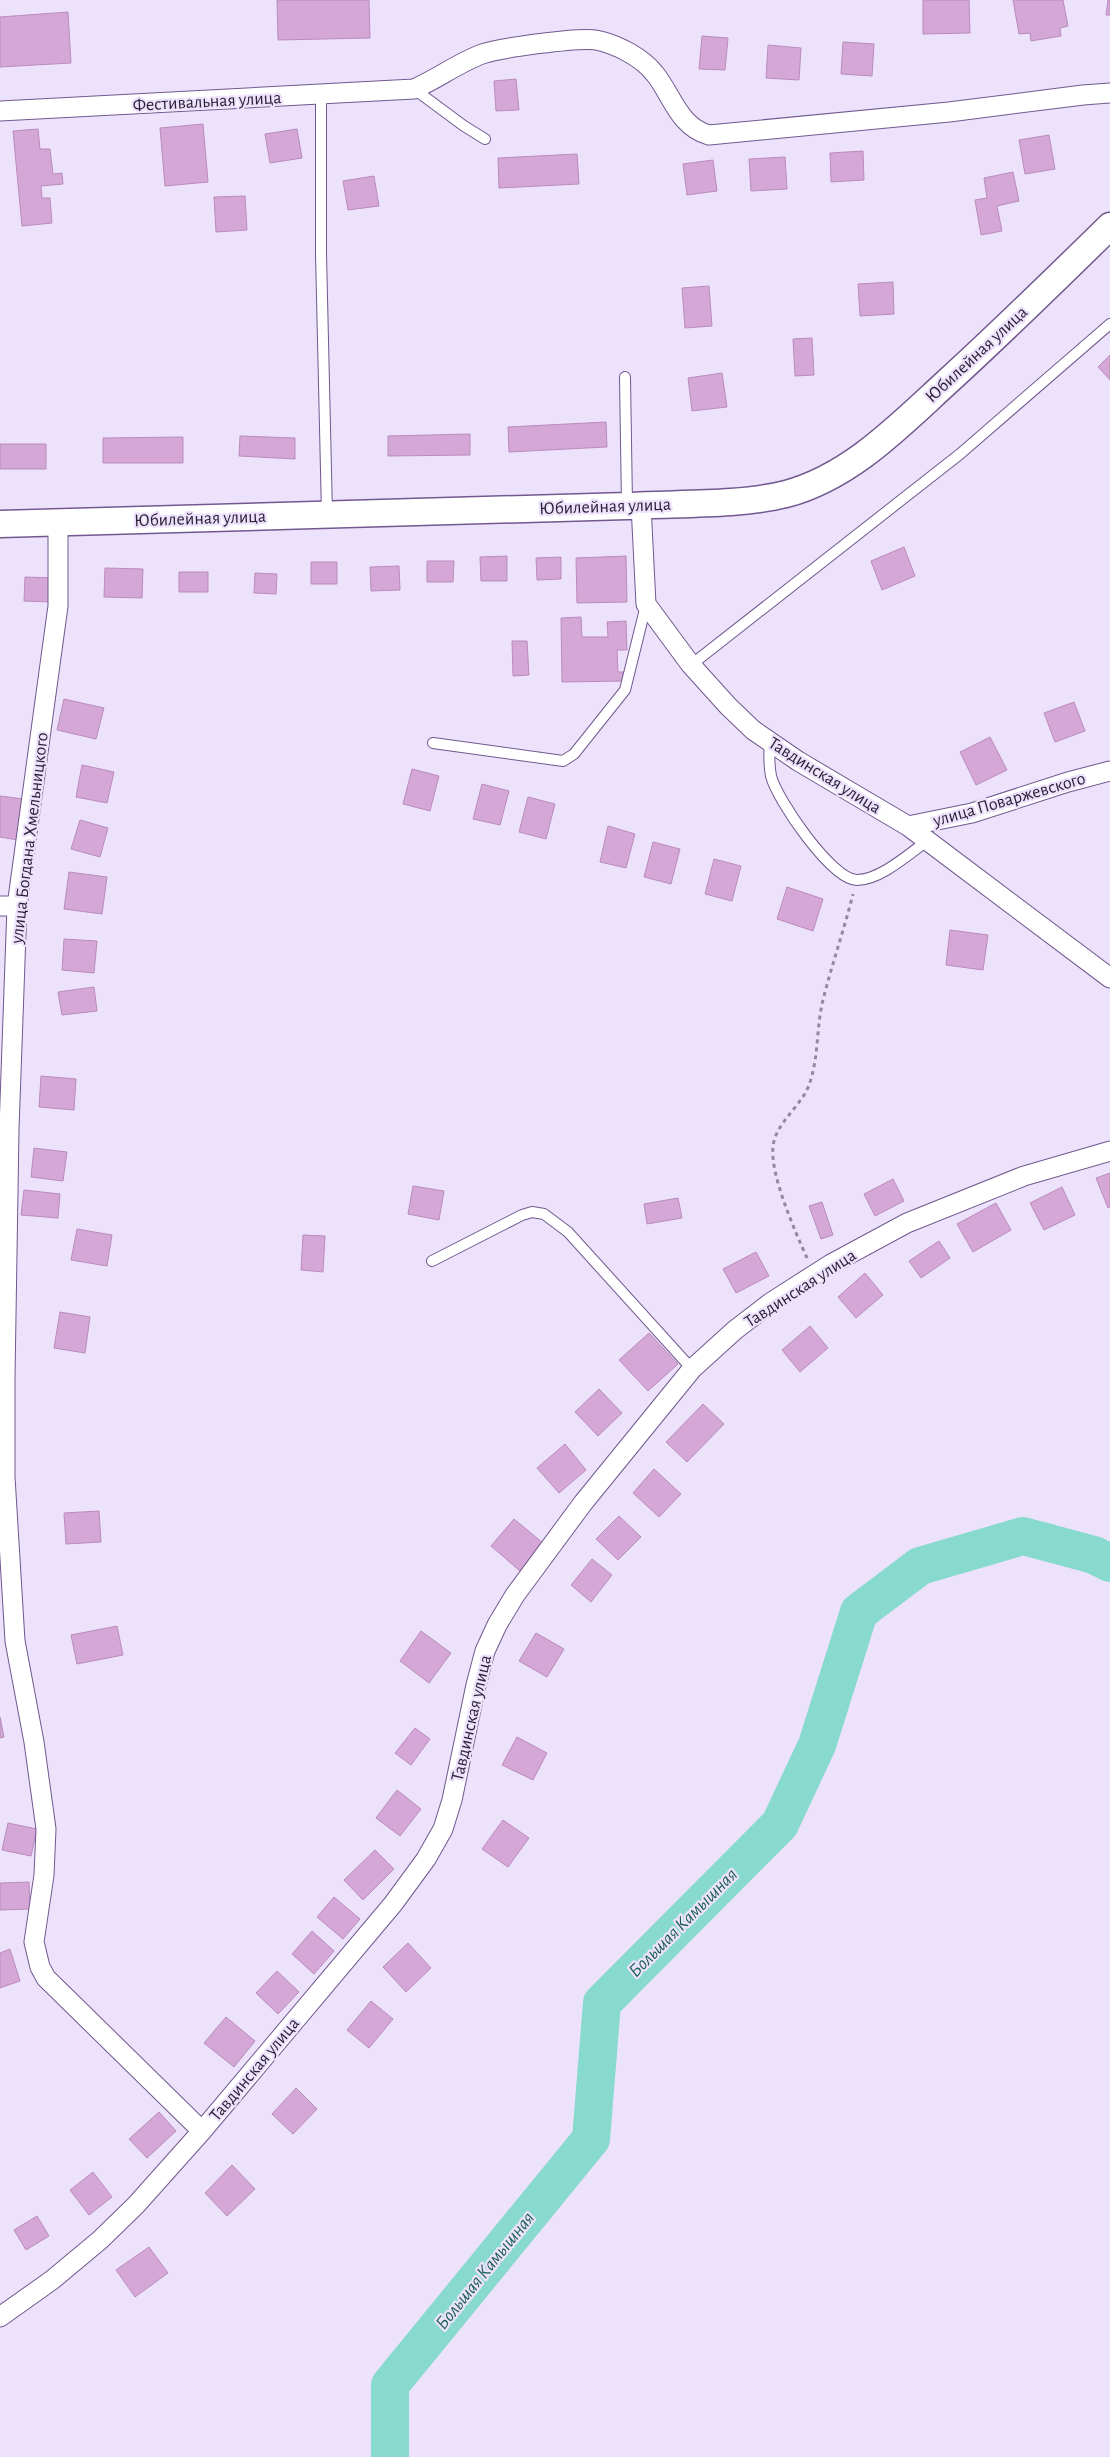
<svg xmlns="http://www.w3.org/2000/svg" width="1110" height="2457" viewBox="0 0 1110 2457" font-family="'Alegreya Sans',sans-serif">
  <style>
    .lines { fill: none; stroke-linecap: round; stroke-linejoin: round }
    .river { stroke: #88d9ce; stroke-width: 38 }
    .building { fill: #d4a7d6; stroke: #ba8bbd }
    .lane-casing { stroke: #71588f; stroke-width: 12 }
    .street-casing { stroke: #71588f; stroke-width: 21 }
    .secondary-casing { stroke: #71588f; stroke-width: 29 }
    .path { stroke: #9288a0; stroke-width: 3; stroke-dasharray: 4 4; stroke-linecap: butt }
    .lane { stroke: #fff; stroke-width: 10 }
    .street { stroke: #fff; stroke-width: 19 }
    .secondary { stroke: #fff; stroke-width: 26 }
    .labels { text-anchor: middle; stroke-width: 4.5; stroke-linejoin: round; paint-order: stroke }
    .street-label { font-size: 18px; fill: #291f36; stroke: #ede2fc }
    .water-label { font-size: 19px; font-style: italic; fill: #1b5e57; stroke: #ede2fc }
  </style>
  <rect width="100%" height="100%" fill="#ede2fc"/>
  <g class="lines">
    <!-- river -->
    <path class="river" d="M 390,2457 L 390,2385 L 591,2139 L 602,2003 L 780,1824 L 817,1745 L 859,1612 L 920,1566 L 1023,1536 L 1094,1555 L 1110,1563"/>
  </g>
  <!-- building -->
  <path class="building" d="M 277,0 L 369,0 L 370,38 L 278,40 Z
    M 923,0 L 969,0 L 970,33 L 923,34 Z
    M 1013,0 L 1063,0 L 1068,26 L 1060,28 L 1061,36 L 1031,41 L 1030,33 L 1019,34 Z
    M 1108,0 L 1110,0 L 1110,15 L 1106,15 Z
    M 68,12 L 71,63 L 0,67 L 0,17 Z
    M 702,36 L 728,38 L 725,70 L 699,69 Z
    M 843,42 L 874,44 L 872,76 L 841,74 Z
    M 768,45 L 801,48 L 799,80 L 766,78 Z
    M 516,79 L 519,110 L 496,111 L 494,81 Z
    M 203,124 L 208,182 L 165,186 L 160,128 Z
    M 38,129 L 40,149 L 50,149 L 53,174 L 62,173 L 63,184 L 41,186 L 42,198 L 50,198 L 52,223 L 22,226 L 13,131 Z
    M 297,129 L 302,158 L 270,163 L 265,134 Z
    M 1049,135 L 1055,169 L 1025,174 L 1019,140 Z
    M 863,151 L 864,180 L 831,182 L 830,153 Z
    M 577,154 L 579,184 L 499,188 L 498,158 Z
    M 785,157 L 787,189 L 751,191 L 749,159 Z
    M 713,160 L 717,191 L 687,195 L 683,164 Z
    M 1013,172 L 1019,201 L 997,206 L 1002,231 L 981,235 L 975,200 L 987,198 L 984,178 Z
    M 374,176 L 379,206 L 348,210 L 343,181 Z
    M 245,196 L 247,230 L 216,232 L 214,197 Z
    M 893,282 L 894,314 L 860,316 L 858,284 Z
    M 709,286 L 712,326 L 685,328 L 682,288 Z
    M 812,338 L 814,375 L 795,376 L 793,339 Z
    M 1110,355 L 1110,380 L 1098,367 Z
    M 722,373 L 727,407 L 692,411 L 688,378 Z
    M 606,422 L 607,447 L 509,452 L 508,427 Z
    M 470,434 L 470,455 L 388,456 L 388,436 Z
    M 240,436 L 295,438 L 295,459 L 239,456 Z
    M 183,437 L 183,463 L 103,463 L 103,438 Z
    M 0,444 L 46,444 L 46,469 L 0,469 Z
    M 904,547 L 915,576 L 882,590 L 871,561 Z
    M 507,556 L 507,581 L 481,581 L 480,557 Z
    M 626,556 L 627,602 L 577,603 L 576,558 Z
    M 561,557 L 561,579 L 537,580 L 536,558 Z
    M 427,561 L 454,561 L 453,582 L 427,582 Z
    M 311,562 L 337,562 L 337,584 L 311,584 Z
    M 399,566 L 400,590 L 371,591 L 370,567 Z
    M 105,568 L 143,569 L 142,598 L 104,597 Z
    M 179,572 L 208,572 L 208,592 L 179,592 Z
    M 255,573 L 277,574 L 276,594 L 254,593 Z
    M 25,577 L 52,578 L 51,602 L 24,601 Z
    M 581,617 L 582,637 L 608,637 L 607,622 L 626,621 L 627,650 L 617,650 L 618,672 L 624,672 L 625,681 L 562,682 L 561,618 Z
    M 512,641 L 527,641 L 529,675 L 513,676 Z
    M 64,699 L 104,708 L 96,739 L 57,730 Z
    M 1074,702 L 1085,731 L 1055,742 L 1044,713 Z
    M 990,737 L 1007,770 L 976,785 L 960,752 Z
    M 82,765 L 114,772 L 107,803 L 76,797 Z
    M 412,769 L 439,776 L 430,811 L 403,804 Z
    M 482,784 L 509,791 L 500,825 L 473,819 Z
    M 0,796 L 24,799 L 18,840 L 0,837 Z
    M 528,797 L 555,804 L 546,839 L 519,832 Z
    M 80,820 L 108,828 L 100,857 L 71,849 Z
    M 608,826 L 635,834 L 626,868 L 600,862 Z
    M 653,842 L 680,849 L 671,884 L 644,877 Z
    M 714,859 L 741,866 L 732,901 L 705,894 Z
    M 69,872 L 107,877 L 102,914 L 64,909 Z
    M 787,887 L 823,899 L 813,931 L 777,919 Z
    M 950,930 L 988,935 L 983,970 L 946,965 Z
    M 64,939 L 97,941 L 94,973 L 62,970 Z
    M 94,987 L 97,1011 L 62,1015 L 58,992 Z
    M 41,1076 L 76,1079 L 74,1110 L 39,1107 Z
    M 34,1148 L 67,1152 L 63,1181 L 31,1177 Z
    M 1110,1173 L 1110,1207 L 1108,1208 L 1096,1178 Z
    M 893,1179 L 904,1201 L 875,1216 L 864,1194 Z
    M 413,1186 L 444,1191 L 439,1220 L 408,1214 Z
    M 1062,1187 L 1075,1215 L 1044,1230 L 1030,1203 Z
    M 24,1190 L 60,1194 L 58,1218 L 21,1215 Z
    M 678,1198 L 682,1218 L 647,1224 L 644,1204 Z
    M 822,1202 L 833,1235 L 821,1239 L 809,1206 Z
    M 996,1203 L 1011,1230 L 973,1252 L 957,1224 Z
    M 77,1229 L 112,1235 L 107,1266 L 71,1260 Z
    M 303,1235 L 325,1236 L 323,1272 L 301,1270 Z
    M 939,1241 L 950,1258 L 921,1278 L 909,1261 Z
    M 756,1252 L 769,1276 L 736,1293 L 723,1269 Z
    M 865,1273 L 883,1295 L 856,1318 L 838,1297 Z
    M 60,1312 L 90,1317 L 85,1353 L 54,1348 Z
    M 810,1326 L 828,1348 L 800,1372 L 782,1350 Z
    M 649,1333 L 678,1364 L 648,1391 L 619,1360 Z
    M 599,1389 L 622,1413 L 598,1436 L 575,1412 Z
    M 703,1404 L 724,1424 L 687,1462 L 666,1442 Z
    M 565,1444 L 586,1470 L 559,1493 L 537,1468 Z
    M 654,1469 L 681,1494 L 659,1517 L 633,1493 Z
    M 99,1511 L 101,1542 L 66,1544 L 64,1513 Z
    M 619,1516 L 641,1537 L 618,1560 L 596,1539 Z
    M 514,1519 L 543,1543 L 520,1571 L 491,1546 Z
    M 592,1559 L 612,1575 L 591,1602 L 571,1585 Z
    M 117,1626 L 123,1655 L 77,1664 L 71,1635 Z
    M 421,1631 L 451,1653 L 429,1683 L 400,1661 Z
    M 536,1633 L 564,1649 L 547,1677 L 519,1661 Z
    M 0,1717 L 4,1737 L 0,1738 Z
    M 415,1728 L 430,1739 L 411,1765 L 395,1753 Z
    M 517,1737 L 547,1753 L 533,1780 L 502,1765 Z
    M 397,1790 L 421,1809 L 400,1836 L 376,1818 Z
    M 503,1820 L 529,1838 L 508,1867 L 482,1849 Z
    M 8,1823 L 37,1829 L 31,1856 L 2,1850 Z
    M 375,1850 L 394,1869 L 363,1900 L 344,1880 Z
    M 29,1882 L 30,1909 L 0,1910 L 0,1883 Z
    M 334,1897 L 360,1919 L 343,1939 L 317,1917 Z
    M 312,1931 L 334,1951 L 314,1974 L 292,1954 Z
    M 408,1943 L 431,1968 L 406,1992 L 383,1967 Z
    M 10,1949 L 20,1981 L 0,1988 L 0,1953 Z
    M 277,1971 L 299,1992 L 278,2014 L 256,1993 Z
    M 371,2001 L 393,2019 L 369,2048 L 347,2030 Z
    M 226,2017 L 255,2041 L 234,2067 L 204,2043 Z
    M 296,2088 L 317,2109 L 293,2134 L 272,2114 Z
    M 159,2112 L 176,2131 L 147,2158 L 129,2139 Z
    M 232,2165 L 255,2189 L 227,2216 L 205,2193 Z
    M 93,2172 L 112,2197 L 89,2215 L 70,2190 Z
    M 37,2216 L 49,2236 L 26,2250 L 14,2230 Z
    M 149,2247 L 168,2273 L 135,2297 L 116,2270 Z"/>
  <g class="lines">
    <defs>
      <path id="lane" d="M 414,89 L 464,126 L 485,139
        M 321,95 L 321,254 L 327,514
        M 625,377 L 627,505
        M 691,665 L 960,454 L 1110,324
        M 770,742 C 769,753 769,765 771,776 C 777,800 832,880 857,880 C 880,880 909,854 927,841
        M 433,743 L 563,761 L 574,754 L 625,690 L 646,605
        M 432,1261 L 522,1215 L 532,1212 L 544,1214 L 568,1232 L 692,1369"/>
      <path id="street" d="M 0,111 L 414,89 C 437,79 458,63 482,54 C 499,48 578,37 596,40 C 616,44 642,57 655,74 C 672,95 679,127 709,135 L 949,112 L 1083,95 L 1110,93
        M 641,505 L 646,604 L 691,665 L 728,706 L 753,730 L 798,761 L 908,826 L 1110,978
        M 58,523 L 58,606 L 17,906 L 9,1129 L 5,1378 L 5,1477 L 15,1641 L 34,1742 L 46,1829 L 44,1875 L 34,1942 L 40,1967 L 46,1978 L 202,2131
        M 908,826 L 972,813 L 1068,782 L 1110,771
        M 0,906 L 17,906
        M 0,2317 L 52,2280 L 100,2240 L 136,2205 L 202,2131 L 393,1904 L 426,1859 L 443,1829 L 452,1800 L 476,1685 L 485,1651 L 497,1625 L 515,1595 L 583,1503 L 692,1369 L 735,1330 L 770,1303 L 831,1264 L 907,1223 L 1024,1176 L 1110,1151"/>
      <path id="secondary" d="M 0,524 L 627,506 C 677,503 738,506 786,494 C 850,477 898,427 946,383 C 1002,332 1056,279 1110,226"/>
    </defs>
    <!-- lane casing -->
    <use href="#lane" class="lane-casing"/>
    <!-- street casing -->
    <use href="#street" class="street-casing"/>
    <!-- secondary casing -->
    <use href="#secondary" class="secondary-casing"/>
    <!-- path -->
    <path class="path" d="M 807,1258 C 795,1231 770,1175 773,1147 C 775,1123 801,1107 809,1085 C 819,1058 816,1028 823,1000 C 832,964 844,930 853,894"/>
    <!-- lane -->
    <use href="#lane" class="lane"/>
    <!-- street -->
    <use href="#street" class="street"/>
    <!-- secondary -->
    <use href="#secondary" class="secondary"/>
  </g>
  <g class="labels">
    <!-- street labels -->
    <g class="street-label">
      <text transform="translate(207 101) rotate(-3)" y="6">Фестивальная улица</text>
      <text transform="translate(976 354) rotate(-43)" y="6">Юбилейная улица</text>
      <text transform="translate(605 506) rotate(-2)" y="6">Юбилейная улица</text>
      <text transform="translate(200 518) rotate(-2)" y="6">Юбилейная улица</text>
      <text transform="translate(825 775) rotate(32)" y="6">Тавдинская улица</text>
      <text transform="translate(1009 799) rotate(-16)" y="6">улица Поваржевского</text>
      <text transform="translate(29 838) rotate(-83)" y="6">улица Богдана Хмельницкого</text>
      <text transform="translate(800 1288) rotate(-33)" y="6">Тавдинская улица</text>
      <text transform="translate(471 1718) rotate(-77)" y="6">Тавдинская улица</text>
      <text transform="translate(254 2069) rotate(-50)" y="6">Тавдинская улица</text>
    </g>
    <!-- water labels -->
    <g class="water-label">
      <text transform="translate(682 1922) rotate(-45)" y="7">Большая Камышная</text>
      <text transform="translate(484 2270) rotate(-51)" y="7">Большая Камышная</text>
    </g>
  </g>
</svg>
